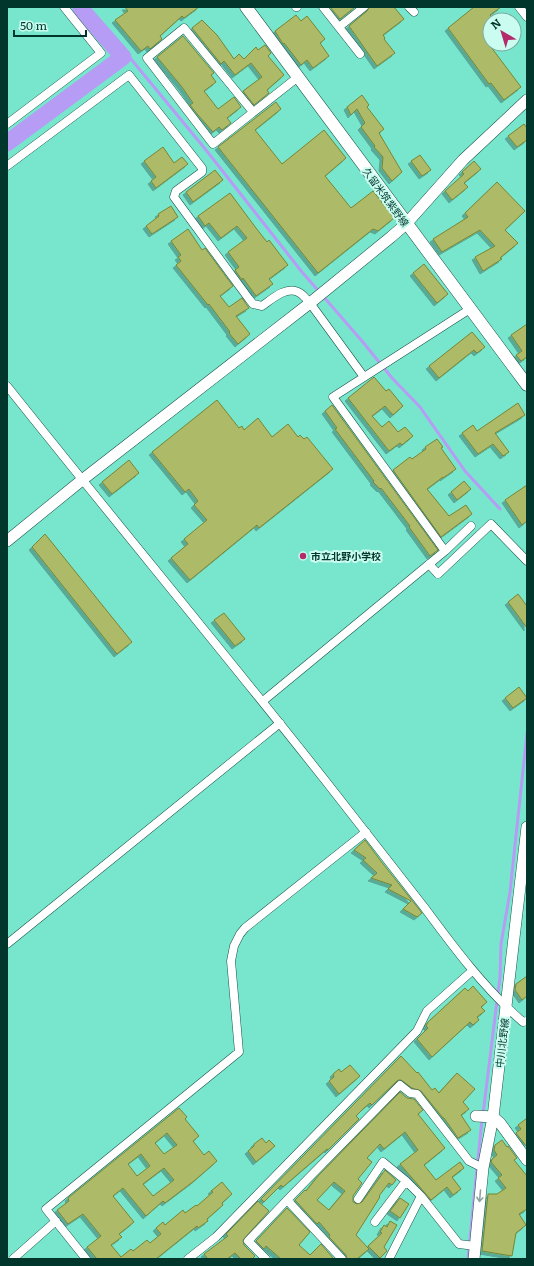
<svg xmlns="http://www.w3.org/2000/svg" width="534" height="1266" viewBox="0 0 534 1266" font-family="Literata,'Noto Sans JP',serif">
  <style>
    .lines { fill: none; stroke-linecap: round; stroke-linejoin: round }
    .stream { stroke: #b69cf4; stroke-width: 3 }
    .river { stroke: #b69cf4; stroke-width: 17 }
    .building { fill: #adbb68; stroke: #798531; fill-rule: evenodd; filter: url(#shadow) }
    .street-casing { stroke: #185549; stroke-width: 9 }
    .secondary-casing { stroke: #185549; stroke-width: 12 }
    .primary-casing { stroke: #185549; stroke-width: 13 }
    .street { stroke: #fff; stroke-width: 8 }
    .secondary { stroke: #fff; stroke-width: 11 }
    .primary { stroke: #fff; stroke-width: 12 }
    .oneway { stroke: #8da5a0 }
    .poi-dot { fill: #b32b6b; stroke: #cafcef; stroke-width: 1.5 }
    .labels { text-anchor: middle; stroke-width: 4; stroke-linejoin: round; paint-order: stroke }
    .street-label { font-size: 10px; fill: #01362d; stroke: #cafcef }
    .poi-label { font-size: 10px; font-weight: bold; fill: #01362d; stroke: #cafcef; text-anchor: start }
  </style>
  <defs>
    <filter id="shadow"><feDropShadow dx="-3" dy="3" stdDeviation="0" flood-color="#0004"/></filter>
  </defs>
  <rect width="100%" height="100%" fill="#78e6cd"/>
  <g class="lines">
    <!-- stream -->
    <path class="stream" d="M 123,57 L 131,59 L 206,150 L 302,272 L 362,341 L 392,378 L 420,407 L 465,471 L 500,509
      M 483,1114 L 500,977 L 501,944 L 510,892 L 527,733
      M 468,1259 L 482,1119"/>
    <!-- river -->
    <path class="river" d="M 7,143 L 123,57 L 81,9 L 81,7"/>
  </g>
  <!-- building -->
  <path class="building" d="M 125,7 L 199,7 L 184,18 L 182,16 L 160,36 L 162,39 L 150,49 L 148,46 L 141,51 L 115,20 L 128,11 Z
    M 330,7 L 355,7 L 340,19 Z
    M 369,7 L 394,7 L 404,19 L 383,35 L 385,38 L 384,39 L 395,53 L 377,66 L 349,26 L 367,11 Z
    M 474,7 L 501,7 L 490,15 L 494,20 L 490,20 L 490,35 L 485,39 L 521,87 L 504,100 L 491,83 L 489,84 L 448,28 Z
    M 296,15 L 301,21 L 307,16 L 325,39 L 320,43 L 329,56 L 313,68 L 307,60 L 301,65 L 284,43 L 283,44 L 275,31 Z
    M 202,20 L 217,35 L 234,59 L 239,54 L 244,59 L 256,47 L 258,50 L 265,45 L 271,53 L 268,56 L 284,75 L 267,90 L 269,93 L 254,105 L 243,91 L 262,77 L 251,63 L 235,75 L 224,61 L 221,64 L 192,28 Z
    M 183,36 L 214,73 L 211,75 L 216,82 L 204,91 L 218,109 L 234,97 L 241,107 L 227,118 L 231,123 L 222,130 L 219,127 L 213,132 L 198,115 L 190,105 L 193,103 L 182,87 L 157,57 Z
    M 362,95 L 369,105 L 367,107 L 384,129 L 379,133 L 402,172 L 392,181 L 382,168 L 383,157 L 374,147 L 375,146 L 361,127 L 365,123 L 357,109 L 351,115 L 347,107 Z
    M 276,102 L 281,109 L 255,130 L 282,164 L 324,130 L 346,158 L 325,176 L 351,208 L 373,191 L 394,218 L 378,231 L 373,229 L 318,273 L 218,147 Z
    M 524,124 L 527,128 L 527,140 L 517,147 L 508,136 Z
    M 163,147 L 174,163 L 182,157 L 188,164 L 156,188 L 151,181 L 156,177 L 144,161 Z
    M 420,155 L 431,170 L 422,176 L 411,161 Z
    M 474,161 L 481,169 L 464,183 L 468,187 L 452,200 L 445,191 L 464,174 L 462,172 Z
    M 215,170 L 223,180 L 193,202 L 186,192 Z
    M 497,182 L 525,211 L 505,230 L 518,243 L 500,258 L 502,259 L 483,271 L 475,257 L 495,246 L 480,230 L 442,252 L 433,239 L 468,217 L 465,213 Z
    M 230,193 L 256,228 L 267,242 L 269,240 L 288,265 L 269,279 L 273,284 L 256,296 L 243,278 L 242,280 L 235,270 L 239,267 L 228,252 L 247,238 L 237,226 L 221,238 L 209,223 L 205,226 L 198,216 Z
    M 171,206 L 178,217 L 152,234 L 146,226 L 159,216 L 158,214 Z
    M 188,229 L 202,250 L 205,248 L 233,286 L 220,296 L 229,307 L 242,298 L 249,308 L 236,316 L 250,334 L 238,344 L 229,333 L 230,332 L 209,304 L 208,305 L 176,265 L 181,261 L 178,257 L 181,255 L 171,241 Z
    M 424,264 L 448,294 L 437,303 L 413,273 Z
    M 527,324 L 527,357 L 521,361 L 516,355 L 522,351 L 511,335 Z
    M 472,332 L 485,347 L 477,353 L 474,350 L 439,378 L 429,366 Z
    M 374,377 L 386,391 L 389,389 L 403,406 L 393,415 L 385,406 L 372,416 L 382,427 L 389,421 L 398,432 L 405,427 L 413,436 L 402,445 L 400,443 L 389,451 L 348,398 Z
    M 217,400 L 239,428 L 242,426 L 244,430 L 258,418 L 272,437 L 288,424 L 298,437 L 300,435 L 304,439 L 307,437 L 333,469 L 259,528 L 257,525 L 190,580 L 171,558 L 188,544 L 184,539 L 207,520 L 194,505 L 198,501 L 189,489 L 185,492 L 152,452 Z
    M 518,403 L 525,415 L 495,433 L 509,452 L 503,456 L 493,444 L 478,454 L 462,433 L 473,425 L 477,431 Z
    M 332,405 L 438,550 L 430,556 L 409,527 L 410,526 L 381,488 L 380,489 L 373,482 L 374,481 L 335,429 L 337,428 L 325,411 Z
    M 437,439 L 443,447 L 441,448 L 456,469 L 443,478 L 443,477 L 427,489 L 449,516 L 466,505 L 472,514 L 441,537 L 393,470 L 410,457 L 412,459 L 426,449 L 425,447 Z
    M 129,460 L 139,473 L 112,494 L 102,482 Z
    M 464,481 L 471,489 L 457,500 L 451,492 Z
    M 527,485 L 527,521 L 522,525 L 505,500 Z
    M 45,534 L 132,642 L 117,654 L 32,547 Z
    M 518,594 L 527,606 L 527,628 L 508,602 Z
    M 224,613 L 245,639 L 235,646 L 214,620 Z
    M 519,687 L 527,698 L 513,708 L 505,698 Z
    M 365,840 L 380,860 L 422,913 L 417,917 L 403,909 L 411,901 L 388,889 L 392,885 L 371,878 L 377,873 L 363,860 L 366,858 L 354,850 Z
    M 527,976 L 527,996 L 522,1000 L 515,990 L 516,984 Z
    M 473,986 L 487,1002 L 481,1007 L 485,1011 L 477,1017 L 479,1020 L 473,1025 L 470,1022 L 432,1057 L 417,1039 L 428,1028 L 426,1026 L 428,1022 L 465,988 L 468,991 Z
    M 401,1056 L 417,1073 L 418,1072 L 432,1090 L 435,1088 L 439,1093 L 457,1073 L 475,1089 L 463,1102 L 469,1109 L 461,1115 L 471,1130 L 458,1138 L 444,1118 L 443,1118 L 421,1091 L 412,1088 L 401,1080 L 398,1080 L 372,1105 L 370,1103 L 364,1108 L 356,1116 L 359,1119 L 328,1150 L 327,1149 L 283,1187 L 281,1185 L 264,1202 L 261,1199 Z
    M 350,1065 L 360,1076 L 339,1094 L 329,1081 L 334,1077 L 333,1074 L 339,1069 L 341,1072 Z
    M 400,1092 L 407,1098 L 414,1099 L 423,1110 L 418,1114 L 445,1148 L 424,1165 L 436,1180 L 460,1162 L 464,1168 L 452,1177 L 461,1189 L 453,1195 L 447,1187 L 431,1200 L 400,1164 L 418,1150 L 405,1132 L 384,1149 L 380,1144 L 367,1158 L 372,1162 L 358,1179 L 362,1183 L 353,1196 L 353,1202 L 357,1204 L 362,1202 L 385,1170 L 396,1180 L 392,1185 L 389,1183 L 379,1196 L 380,1197 L 356,1235 L 369,1249 L 357,1259 L 347,1259 L 346,1255 L 329,1237 L 330,1235 L 319,1222 L 317,1224 L 295,1200 L 305,1190 L 306,1191 L 318,1176 ZM 334,1182 L 345,1191 L 329,1210 L 317,1200 Z
    M 179,1108 L 187,1117 L 185,1119 L 199,1136 L 193,1141 L 204,1155 L 209,1151 L 217,1161 L 194,1181 L 165,1203 L 163,1201 L 146,1216 L 123,1188 L 113,1196 L 134,1222 L 119,1234 L 122,1237 L 111,1245 L 121,1257 L 131,1249 L 133,1251 L 147,1240 L 150,1243 L 161,1234 L 156,1228 L 163,1222 L 165,1225 L 183,1210 L 185,1213 L 196,1205 L 197,1206 L 213,1192 L 211,1191 L 222,1182 L 232,1194 L 222,1203 L 223,1205 L 207,1219 L 208,1221 L 198,1228 L 197,1226 L 156,1259 L 97,1259 L 87,1247 L 101,1236 L 83,1214 L 68,1224 L 57,1210 L 69,1201 L 68,1198 ZM 167,1133 L 177,1145 L 164,1154 L 155,1143 ZM 141,1154 L 150,1166 L 137,1176 L 128,1164 ZM 164,1168 L 174,1180 L 153,1196 L 143,1184 Z
    M 527,1118 L 527,1147 L 516,1133 L 521,1129 L 518,1125 Z
    M 262,1138 L 266,1143 L 269,1140 L 275,1146 L 256,1162 L 248,1151 L 254,1146 L 254,1144 Z
    M 502,1140 L 507,1147 L 508,1146 L 517,1158 L 514,1160 L 527,1176 L 527,1209 L 519,1214 L 526,1225 L 516,1233 L 512,1256 L 482,1251 L 488,1194 L 497,1194 L 506,1188 L 498,1178 L 502,1175 L 491,1162 L 492,1159 L 497,1155 L 494,1150 L 495,1145 Z
    M 400,1198 L 409,1204 L 400,1218 L 390,1211 Z
    M 258,1201 L 269,1211 L 243,1240 L 244,1245 L 255,1256 L 252,1259 L 241,1259 L 235,1253 L 227,1259 L 208,1259 L 204,1254 L 228,1236 L 226,1234 Z
    M 287,1208 L 310,1232 L 299,1245 L 310,1255 L 321,1244 L 334,1259 L 281,1259 L 266,1246 L 264,1249 L 256,1241 Z
    M 390,1221 L 397,1225 L 384,1247 L 387,1251 L 380,1258 L 368,1246 L 382,1233 L 380,1232 L 384,1225 L 387,1227 Z"/>
  <g class="lines">
    <defs>
      <path id="street" d="M 296,7 L 297,7
        M 323,7 L 360,54
        M 409,7 L 414,12
        M 519,7 L 527,17
        M 339,27 L 364,7
        M 253,112 L 184,28 L 147,58 L 213,144 L 298,77
        M 7,124 L 101,53 L 64,7
        M 7,166 L 129,75 L 202,168 L 202,172 L 176,191 L 174,197 L 249,299 L 253,304 L 262,306 C 272,299 286,286 298,292 C 303,294 306,299 310,303 L 364,377
        M 7,386 C 113,519 222,650 328,784 C 360,825 392,866 424,907 C 455,949 484,988 523,1022 L 527,1021
        M 445,551 L 333,397 L 470,309
        M 429,564 L 438,574 L 491,524 L 527,561
        M 263,701 L 445,551 L 471,526
        M 7,944 L 280,723
        M 358,1199 L 383,1162 L 406,1181 L 421,1196 L 459,1244 L 475,1246
        M 287,1200 L 342,1259
        M 375,1222 L 406,1181
        M 13,1259 L 56,1221
        M 86,1259 L 46,1209 L 239,1052 L 231,961 L 234,946 L 240,934 L 245,928 L 366,832
        M 188,1259 L 216,1237 L 417,1031 L 427,1011 L 472,971
        M 266,1259 L 248,1241 L 287,1200 L 400,1085 L 410,1093 L 417,1094 L 469,1161 L 483,1168
        M 389,1259 L 421,1196"/>
      <path id="secondary" d="M 7,541 L 82,480 L 310,303 L 391,237 L 406,224 L 463,160 L 527,100
        M 476,1116 L 493,1117 L 500,1123 L 527,1160
        M 474,1259 L 483,1168 L 493,1117 L 527,827"/>
      <path id="primary" d="M 246,7 L 527,385"/>
    </defs>
    <!-- street casing -->
    <use href="#street" class="street-casing"/>
    <!-- secondary casing -->
    <use href="#secondary" class="secondary-casing"/>
    <!-- primary casing -->
    <use href="#primary" class="primary-casing"/>
    <!-- street -->
    <use href="#street" class="street"/>
    <!-- secondary -->
    <use href="#secondary" class="secondary"/>
    <!-- primary -->
    <use href="#primary" class="primary"/>
  </g>
  <!-- one-way arrows -->
  <defs><path id="oneway-shaft" d="M-6 0H5M1.5-3L5.5 0L1.5 3" fill="none" stroke-width="1.6" stroke-linecap="round" stroke-linejoin="round"/></defs>
  <use class="oneway" href="#oneway-shaft" transform="translate(480 1196) rotate(95)"/>
  <!-- markers -->
  <circle class="poi-dot" cx="303" cy="556" r="4"/>
  <g class="labels">
    <!-- street labels -->
    <g class="street-label">
      <text transform="translate(386 197) rotate(54)" y="4">久留米筑紫野線</text>
      <text transform="translate(502 1043) rotate(-83)" y="4">中川北野線</text>
    </g>
    <!-- poi labels -->
    <g class="poi-label">
      <text x="311" y="560">市立北野小学校</text>
    </g>
  </g>
  <!-- border -->
  <rect width="534" height="1266" fill="none" stroke="#01362d" stroke-width="16"/>
  <!-- north arrow -->
  <g transform="translate(502 32) rotate(322)"><circle r="19" fill="#cafcef" stroke="#7aada1"/>
  <path d="M0-3L7 15L0 10L-7 15Z" fill="#b32b6b"/>
  <text y="-6" font-size="11" font-weight="bold" text-anchor="middle" fill="#01362d">N</text>
  </g>
  <!-- scale -->
  <path d="M14 30v6h72v-6" fill="none" stroke="#01362d" stroke-width="2"/>
  <text x="20" y="30" font-size="12" fill="#01362d" stroke="#cafcef" stroke-width="3" paint-order="stroke">50 m</text>
</svg>
